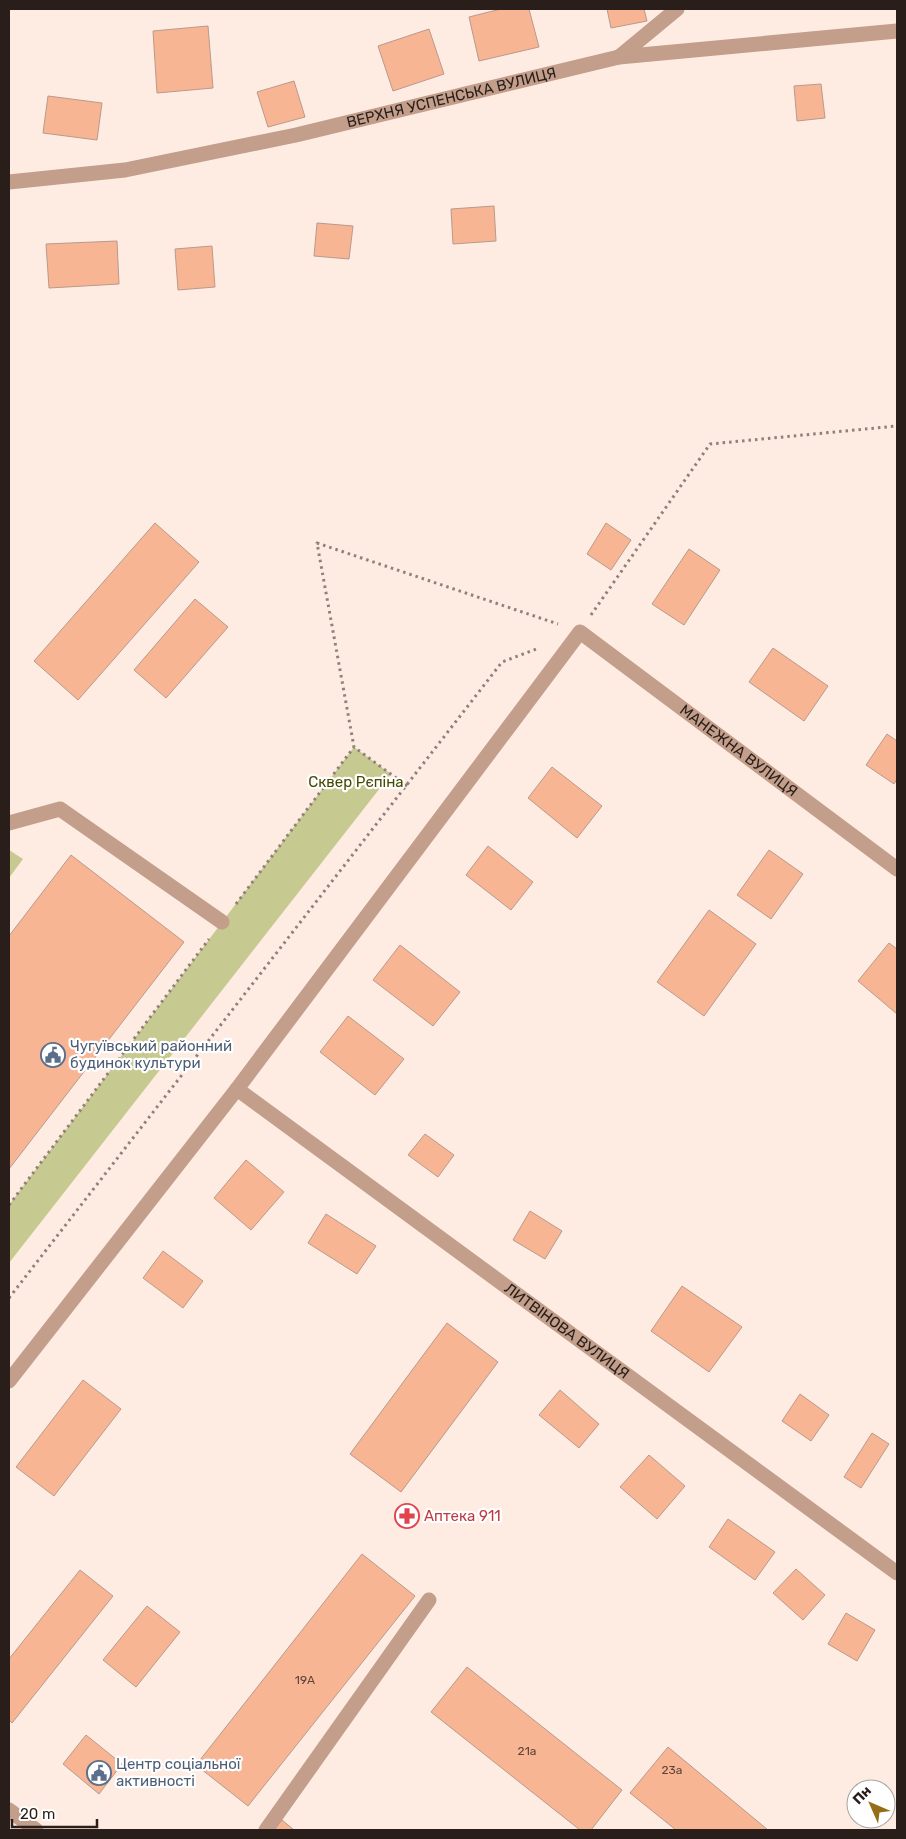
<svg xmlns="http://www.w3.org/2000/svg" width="906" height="1839" viewBox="0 0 906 1839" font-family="Rubik,sans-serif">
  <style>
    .green { fill: #c7ca90 }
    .building { fill: #f8b594; stroke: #b89a8c }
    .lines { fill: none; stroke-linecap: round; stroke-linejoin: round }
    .path { stroke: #8f817a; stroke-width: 3; stroke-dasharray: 2.5 4; stroke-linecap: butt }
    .minor { stroke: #c29e8b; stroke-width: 15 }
    .labels { text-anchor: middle; stroke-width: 4.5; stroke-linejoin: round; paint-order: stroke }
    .number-label { font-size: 12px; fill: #5d4438 }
    .street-label { font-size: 15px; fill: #291e19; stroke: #fff }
    .park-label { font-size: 15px; fill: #484901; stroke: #fff }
    .service-label { font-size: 15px; fill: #4e5e75; stroke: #fff; text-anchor: start }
    .health-label { font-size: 15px; fill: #be3a42; stroke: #fff; text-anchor: start }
  </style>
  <rect width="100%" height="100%" fill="#feebe2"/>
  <!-- green -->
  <path class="green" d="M 354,747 L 391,774 L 9,1263 L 9,1205 Z
    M 9,850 L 23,859 L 9,878 Z"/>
  <!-- building -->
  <path class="building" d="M 501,9 L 529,9 L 539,47 L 479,61 L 469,17 Z
    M 607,9 L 644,9 L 647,21 L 611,28 Z
    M 208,26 L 213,88 L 157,93 L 153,31 Z
    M 429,29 L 444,74 L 393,91 L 378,46 Z
    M 294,81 L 305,117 L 268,127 L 257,92 Z
    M 821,84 L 825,118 L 797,121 L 794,86 Z
    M 48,96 L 102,103 L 97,140 L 43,133 Z
    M 494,206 L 496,241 L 453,244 L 451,209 Z
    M 317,223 L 353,226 L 349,259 L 314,256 Z
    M 117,241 L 119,284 L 49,288 L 46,244 Z
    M 212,246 L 215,287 L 178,290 L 175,249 Z
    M 155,523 L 199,562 L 78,700 L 34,661 Z
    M 606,523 L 631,540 L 611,570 L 587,554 Z
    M 689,549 L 720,570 L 684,625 L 652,604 Z
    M 195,599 L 228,627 L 166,698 L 134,670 Z
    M 773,648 L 828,686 L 804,721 L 749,682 Z
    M 887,734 L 897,741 L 897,779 L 894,784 L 866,765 Z
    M 552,767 L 602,806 L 577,838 L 528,798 Z
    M 488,846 L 533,882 L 511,910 L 466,875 Z
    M 769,850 L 803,874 L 771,919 L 737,895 Z
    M 71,855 L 184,942 L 9,1169 L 9,936 Z
    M 709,910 L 756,944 L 704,1016 L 657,982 Z
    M 889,943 L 897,949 L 897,1014 L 858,981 Z
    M 400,945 L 460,992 L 433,1026 L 373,980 Z
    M 348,1016 L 404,1059 L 375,1095 L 320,1052 Z
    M 425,1134 L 454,1155 L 438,1177 L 408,1155 Z
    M 246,1160 L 284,1192 L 251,1230 L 214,1198 Z
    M 530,1211 L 562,1231 L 545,1259 L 513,1240 Z
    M 326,1214 L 376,1246 L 357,1274 L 308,1243 Z
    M 163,1251 L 203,1281 L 183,1308 L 143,1278 Z
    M 682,1286 L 742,1327 L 709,1372 L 651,1331 Z
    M 447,1323 L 498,1362 L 401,1492 L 350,1454 Z
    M 83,1380 L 121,1409 L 54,1496 L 16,1467 Z
    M 560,1390 L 599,1424 L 579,1448 L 539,1415 Z
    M 800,1394 L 829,1415 L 811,1441 L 782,1421 Z
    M 872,1433 L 889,1444 L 861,1488 L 844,1477 Z
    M 649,1455 L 685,1486 L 657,1519 L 620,1487 Z
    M 728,1519 L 775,1552 L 755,1580 L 709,1547 Z
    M 362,1554 L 415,1596 L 248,1806 L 196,1765 Z
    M 796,1569 L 825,1595 L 803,1620 L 773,1593 Z
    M 80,1570 L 113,1596 L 12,1723 L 9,1720 L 9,1659 Z
    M 147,1606 L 180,1632 L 136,1687 L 103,1660 Z
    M 846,1613 L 875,1630 L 857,1661 L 828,1644 Z
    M 467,1667 L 622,1790 L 591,1830 L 580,1830 L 431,1712 Z
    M 86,1735 L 122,1764 L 99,1794 L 63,1764 Z
    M 668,1747 L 768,1830 L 676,1830 L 630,1793 Z
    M 282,1820 L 294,1830 L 274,1830 Z"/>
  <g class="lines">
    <!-- path -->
    <path class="path" d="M 591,615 L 710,444 L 897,426
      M 407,786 L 354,747 L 317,543 L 558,624
      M 236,904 L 354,747
      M 9,1205 L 209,939
      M 9,1298 L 502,662 L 539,648"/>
    <!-- minor -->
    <g class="minor">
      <path d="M 619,57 L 677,9"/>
      <path id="s1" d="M 9,182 L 125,170 L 296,135 L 619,57 L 897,31"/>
      <path d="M 9,823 L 60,809 L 222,922"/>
      <path id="s2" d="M 237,1089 L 897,1573"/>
      <path id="s3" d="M 9,1381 L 237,1089 L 580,632 L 897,869"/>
      <path d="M 9,1810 L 36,1830"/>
      <path d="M 266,1830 L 429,1600"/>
    </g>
  </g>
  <!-- icons -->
  <defs>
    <symbol id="civic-ring" viewBox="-11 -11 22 22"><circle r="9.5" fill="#fff" stroke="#5c6f8a" stroke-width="1.5"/><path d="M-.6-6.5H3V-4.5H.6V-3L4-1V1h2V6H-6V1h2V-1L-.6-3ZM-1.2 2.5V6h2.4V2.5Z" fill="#5c6f8a"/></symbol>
    <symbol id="pharmacy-ring" viewBox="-11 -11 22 22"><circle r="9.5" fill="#fff" stroke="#e0444e" stroke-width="1.5"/><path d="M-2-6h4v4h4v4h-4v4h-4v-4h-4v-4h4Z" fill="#e0444e"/></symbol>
  </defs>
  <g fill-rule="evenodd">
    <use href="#civic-ring" x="39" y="1041" width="28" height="28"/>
    <use href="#pharmacy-ring" x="393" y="1502" width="28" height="28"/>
    <use href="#civic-ring" x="85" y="1759" width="28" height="28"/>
  </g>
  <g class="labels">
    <!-- number labels -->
    <g class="number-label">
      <text x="305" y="1684">19А</text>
      <text x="527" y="1755">21а</text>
      <text x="672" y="1774">23а</text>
    </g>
    <!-- street labels -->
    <g class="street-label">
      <text dy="5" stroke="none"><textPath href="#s1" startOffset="451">ВЕРХНЯ УСПЕНСЬКА ВУЛИЦЯ</textPath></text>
      <text dy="5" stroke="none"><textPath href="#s3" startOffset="1140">МАНЕЖНА ВУЛИЦЯ</textPath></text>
      <text dy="5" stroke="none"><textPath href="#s2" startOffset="409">ЛИТВІНОВА ВУЛИЦЯ</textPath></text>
    </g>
    <!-- park labels -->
    <g class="park-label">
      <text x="356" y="787">Сквер Рєпіна</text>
    </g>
    <!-- service labels -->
    <g class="service-label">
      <text x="70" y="1051">Чугуївський районний<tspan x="70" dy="17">будинок культури</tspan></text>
      <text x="116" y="1769">Центр соціальної<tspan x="116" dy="17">активності</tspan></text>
    </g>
    <!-- health labels -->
    <g class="health-label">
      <text x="424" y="1521">Аптека 911</text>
    </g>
  </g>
  <!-- border -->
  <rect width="906" height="1839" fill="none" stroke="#291e19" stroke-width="20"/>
  <!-- north arrow -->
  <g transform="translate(871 1804) rotate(315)"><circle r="24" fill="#ffffff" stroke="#a9a5a3"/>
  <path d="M0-4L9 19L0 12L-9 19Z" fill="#956e18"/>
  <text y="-8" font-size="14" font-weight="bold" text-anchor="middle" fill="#291e19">Пн</text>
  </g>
  <!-- scale -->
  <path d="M12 1819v8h85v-8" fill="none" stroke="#291e19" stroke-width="2.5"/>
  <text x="20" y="1819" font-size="15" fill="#291e19" stroke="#ffffff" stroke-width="4" paint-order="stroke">20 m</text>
</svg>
